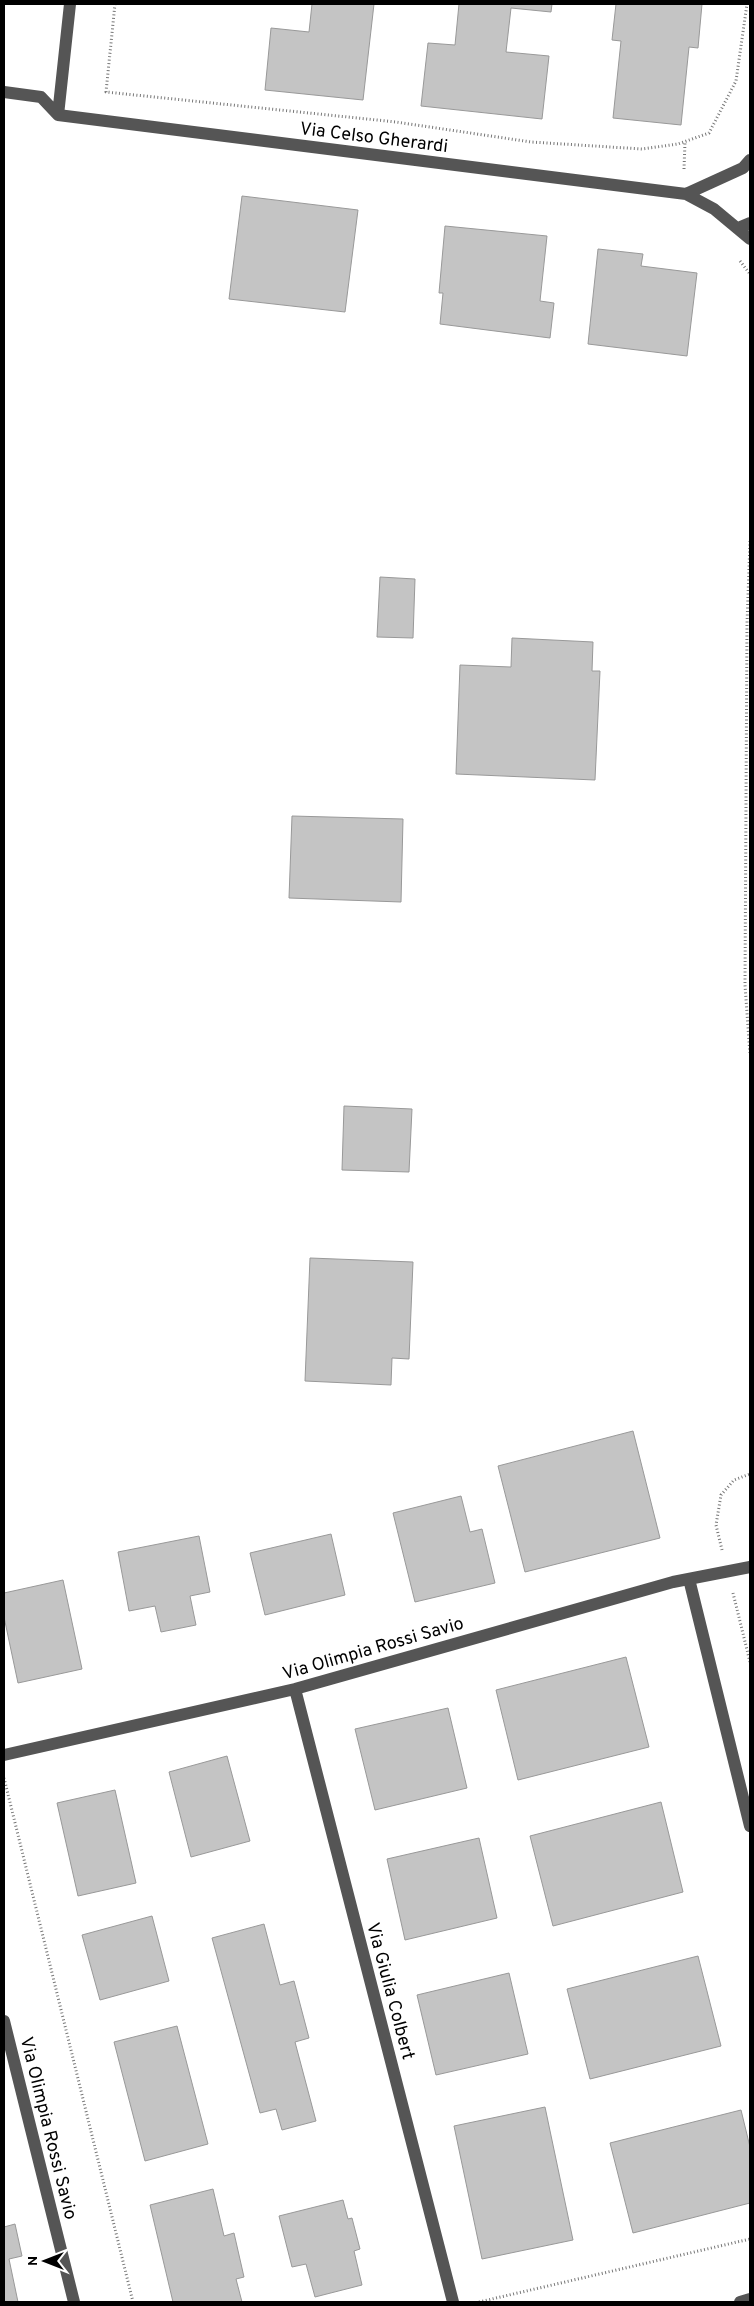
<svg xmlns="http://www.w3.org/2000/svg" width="754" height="2306" viewBox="0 0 754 2306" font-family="Overpass,sans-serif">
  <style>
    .building { fill: #c4c4c4; stroke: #999 }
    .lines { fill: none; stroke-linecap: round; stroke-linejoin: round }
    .path { stroke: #777; stroke-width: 3; stroke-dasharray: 1 2.5; stroke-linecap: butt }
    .minor { stroke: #555; stroke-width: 12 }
    .labels { text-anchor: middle; stroke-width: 4; stroke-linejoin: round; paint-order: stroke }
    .street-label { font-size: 18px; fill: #000; stroke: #fff }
  </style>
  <rect width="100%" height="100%" fill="#fff"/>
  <!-- building -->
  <path class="building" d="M 312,4 L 374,4 L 363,100 L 265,90 L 271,28 L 309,32 Z
    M 459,4 L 552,4 L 551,12 L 511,8 L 506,52 L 549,56 L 542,119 L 421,106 L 428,43 L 455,45 Z
    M 616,4 L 702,4 L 698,48 L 689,47 L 681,125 L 613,118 L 621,41 L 612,40 Z
    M 242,196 L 358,210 L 345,312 L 229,299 Z
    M 445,226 L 547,236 L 540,301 L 554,303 L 550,338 L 440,324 L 443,293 L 439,293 Z
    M 598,249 L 643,254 L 641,266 L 697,273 L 687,356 L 588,344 Z
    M 380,577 L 415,579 L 413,638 L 377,637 Z
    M 512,638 L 593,642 L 592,671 L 600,671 L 595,780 L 456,774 L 460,665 L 511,667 Z
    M 292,816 L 403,819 L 401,902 L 289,898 Z
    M 344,1106 L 412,1109 L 409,1172 L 342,1170 Z
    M 310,1258 L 413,1262 L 409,1359 L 392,1358 L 391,1385 L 305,1381 Z
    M 633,1431 L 660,1538 L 525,1572 L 498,1466 Z
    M 461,1496 L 470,1532 L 482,1529 L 495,1583 L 415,1602 L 393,1513 Z
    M 331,1534 L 345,1595 L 265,1615 L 250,1553 Z
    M 199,1536 L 210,1592 L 190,1596 L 196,1625 L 161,1632 L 155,1606 L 129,1611 L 118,1552 Z
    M 63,1580 L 82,1669 L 18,1683 L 4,1617 L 4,1593 Z
    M 626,1657 L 649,1747 L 518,1780 L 496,1690 Z
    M 448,1708 L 467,1788 L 375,1810 L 355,1729 Z
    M 227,1756 L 250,1841 L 191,1857 L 169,1772 Z
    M 115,1790 L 136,1883 L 78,1896 L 57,1803 Z
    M 661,1802 L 683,1892 L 553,1926 L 530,1836 Z
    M 479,1838 L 497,1918 L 405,1940 L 387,1859 Z
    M 152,1916 L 169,1981 L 100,2000 L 82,1935 Z
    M 264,1924 L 280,1985 L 294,1981 L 309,2038 L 295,2042 L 316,2121 L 282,2130 L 276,2109 L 260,2113 L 212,1938 Z
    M 698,1956 L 721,2046 L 590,2079 L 567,1989 Z
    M 509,1973 L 528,2054 L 436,2075 L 417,1995 Z
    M 177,2026 L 208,2144 L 145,2161 L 114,2042 Z
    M 545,2107 L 573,2240 L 482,2259 L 454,2126 Z
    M 741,2110 L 750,2147 L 750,2203 L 633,2233 L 610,2143 Z
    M 213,2189 L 224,2236 L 234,2233 L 244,2277 L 236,2279 L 242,2302 L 173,2302 L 150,2205 Z
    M 343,2200 L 348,2219 L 352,2218 L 360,2249 L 354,2251 L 362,2285 L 315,2297 L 306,2264 L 292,2267 L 279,2216 Z
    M 15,2224 L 22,2256 L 9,2259 L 18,2302 L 4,2302 L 4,2227 Z"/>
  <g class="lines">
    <!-- path -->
    <path class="path" d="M 115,4 L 106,92 L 396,122 L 531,142 L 642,149 L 678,144 L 709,133 L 736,81 L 747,4
      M 684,169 L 685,142
      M 740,261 L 750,274
      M 750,541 L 747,624 L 745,985 L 750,1055
      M 722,1550 L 716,1525 L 721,1495 L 734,1480 L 750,1474
      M 733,1593 L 750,1662
      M 4,1778 L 133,2302
      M 479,2302 L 750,2239"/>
    <!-- minor -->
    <path class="minor" d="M 4,92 L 41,97 L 58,115 L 686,194 L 714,209 L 750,239
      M 58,115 L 70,4
      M 686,194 L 743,168 L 750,160
      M 738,228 L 750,223
      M 689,1579 L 750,1826
      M 295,1689 L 453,2302
      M 4,1755 L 295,1689 L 673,1582 L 750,1567
      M 4,2021 L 74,2302
      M 740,2302 L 750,2299"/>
  </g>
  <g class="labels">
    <!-- street labels -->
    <g class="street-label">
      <text transform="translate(374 137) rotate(7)" y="6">Via Celso Gherardi</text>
      <text transform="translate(373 1648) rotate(-16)" y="6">Via Olimpia Rossi Savio</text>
      <text transform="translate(391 1991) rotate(75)" y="6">Via Giulia Colbert</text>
      <text transform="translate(49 2128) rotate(76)" y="6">Via Olimpia Rossi Savio</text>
    </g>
  </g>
  <!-- border -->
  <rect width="754" height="2306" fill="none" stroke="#000000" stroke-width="10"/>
  <!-- north arrow -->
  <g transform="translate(45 2261) rotate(270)" stroke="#ffffff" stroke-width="4" paint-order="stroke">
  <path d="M0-4L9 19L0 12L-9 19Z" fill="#000000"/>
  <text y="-8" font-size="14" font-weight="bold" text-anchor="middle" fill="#000000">N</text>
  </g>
</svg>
